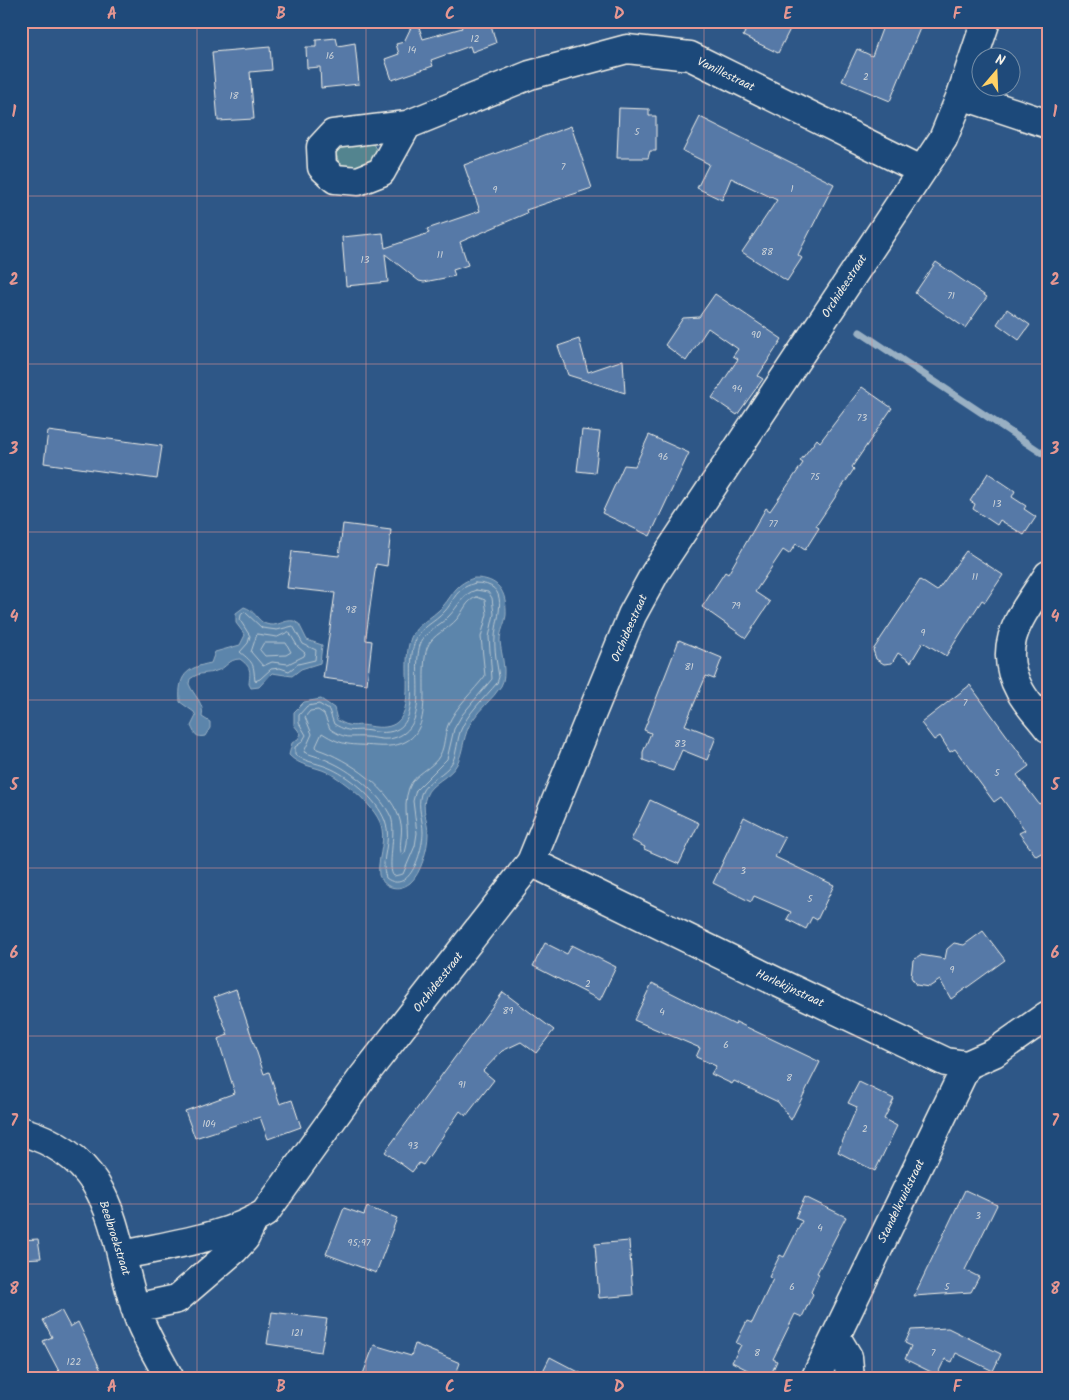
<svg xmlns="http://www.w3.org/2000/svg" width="1069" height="1400" viewBox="0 0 1069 1400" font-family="Kalam,sans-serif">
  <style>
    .green { fill: #53848f; stroke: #a4babc }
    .water { fill: #5c85ab; stroke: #99b0c3 }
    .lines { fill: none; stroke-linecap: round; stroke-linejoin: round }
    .shore { stroke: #b7c6d0; stroke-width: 1 }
    .stream { stroke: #99b0c3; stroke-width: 7 }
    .building { fill: #5779a7; stroke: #f4f1e8 }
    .minor-casing { stroke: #f4f1e8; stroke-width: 31 }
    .minor { stroke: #1f4a7a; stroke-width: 28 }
    .grid { fill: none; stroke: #e69792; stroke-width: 1; stroke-opacity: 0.55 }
    .labels { text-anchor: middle; stroke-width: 4; stroke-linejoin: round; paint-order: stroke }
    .number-label { font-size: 10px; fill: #cdd3d8 }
    .street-label { font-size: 12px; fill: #f4f1e8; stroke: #1f4a7a }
    .neatline { fill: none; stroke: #e69792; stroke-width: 2 }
    .grid-label { font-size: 16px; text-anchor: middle; font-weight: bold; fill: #e69792 }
  </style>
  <rect width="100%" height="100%" fill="#2e5787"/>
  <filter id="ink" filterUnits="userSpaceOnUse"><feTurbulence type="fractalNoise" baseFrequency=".02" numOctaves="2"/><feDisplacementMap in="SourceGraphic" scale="10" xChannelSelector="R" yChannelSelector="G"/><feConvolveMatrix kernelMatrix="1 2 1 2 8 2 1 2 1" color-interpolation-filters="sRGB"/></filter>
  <g filter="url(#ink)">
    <!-- green -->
    <path class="green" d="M 372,142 L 377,151 L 373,163 L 350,168 L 339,163 L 336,154 L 340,145 Z"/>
    <!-- water -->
    <path class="water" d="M 474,578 C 498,578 507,591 506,615 C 505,624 500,631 500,641 C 501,654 508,674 501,686 C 493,699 480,708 472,721 C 463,734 464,750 457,764 C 450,778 431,782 426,796 C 421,808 428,822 428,834 C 428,848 421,874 410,883 C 398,892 384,888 379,875 C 377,860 385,845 382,829 C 379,809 345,781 327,772 C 314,766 299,766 289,755 L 292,743 L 298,739 L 301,734 L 294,725 L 294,712 L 304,702 L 321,699 L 334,708 L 337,720 C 355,730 354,723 369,726 C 423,737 401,676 409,644 C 413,626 426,622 438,611 C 453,598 452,585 474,578 Z
      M 244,607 C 255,610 257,621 266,624 C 277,628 284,619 294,621 L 299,624 L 307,640 L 322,645 L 320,663 L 301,669 L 292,676 L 272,673 L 259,687 L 251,688 L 249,684 C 250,671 252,668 240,659 C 228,659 227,668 216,671 C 206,675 201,671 190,679 L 189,684 C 193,695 205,703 202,717 L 210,722 L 210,728 L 205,736 C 196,738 195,734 191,726 L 196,716 L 194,712 L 180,702 C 178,675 186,668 211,663 L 215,652 L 240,645 L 245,635 L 236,623 L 236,613 Z"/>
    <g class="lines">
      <!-- shore -->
      <path class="shore" d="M 475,583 C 513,583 496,617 495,637 C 494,650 497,664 499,677 L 497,683 C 485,698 467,713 460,732 C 457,741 457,752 453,761 C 446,775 426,780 421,794 C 417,807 423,820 423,832 C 423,850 410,896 386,878 C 379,860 393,840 385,821 C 377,799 348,775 327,767 C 317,763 302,761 295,754 L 295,747 L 302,742 L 306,735 L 299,723 L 299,715 L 307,706 L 319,704 L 329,710 L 334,724 C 353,735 353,728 370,731 C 430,743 404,676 414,644 C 420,626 434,624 445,611 C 451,605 454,595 461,590 C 465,586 470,585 475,583 Z
        M 476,590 L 488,592 L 492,598 L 494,614 L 489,637 L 492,679 L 462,715 L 454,729 L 447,759 L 416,790 L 413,801 L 417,833 L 415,846 L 403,874 L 394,876 C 386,870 397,832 391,817 C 381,795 354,773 333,763 C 324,758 313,756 304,752 L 312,734 L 305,717 L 310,711 L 318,710 L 324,714 L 330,729 C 347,740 348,736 366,737 C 373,737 381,740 389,739 C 433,732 411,674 420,645 C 425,630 439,627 449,616 C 459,606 462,594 476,590 Z
        M 477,597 L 485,600 L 487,614 L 481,637 L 485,676 C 473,692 456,706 448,725 C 444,735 445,746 440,755 C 433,769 414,773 409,788 C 401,809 412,831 405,853 L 402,855 C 398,847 403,834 401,824 C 394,790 348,759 317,749 L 316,746 L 322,733 C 344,747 351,744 376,746 C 444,751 416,685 427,648 C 432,634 448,630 457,619 C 464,611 466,600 477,597 Z
        M 245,612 L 262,628 L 277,630 L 293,626 L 303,644 L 316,650 L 315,660 L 298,664 L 289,671 L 280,668 L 271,669 L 260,679 L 255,681 C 253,664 255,664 240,652 L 248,643 L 250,636 L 240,620 L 241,615 Z
        M 289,632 L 298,647 L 305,653 L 304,656 L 288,664 L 272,662 L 263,666 L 251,652 L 257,634 L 277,637 Z
        M 264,643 L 286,643 L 291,652 L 286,655 L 265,656 L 260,650 Z"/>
      <!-- stream -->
      <path class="stream" d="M 860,332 L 1048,457"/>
    </g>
    <!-- building -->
    <path class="building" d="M 414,21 L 417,21 L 423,39 L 462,28 L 459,21 L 490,21 L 496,43 L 472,52 L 470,46 L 431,60 L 433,66 L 392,80 L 385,59 L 399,54 L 396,44 L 404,42 Z
      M 750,21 L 794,21 L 778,53 L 743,36 Z
      M 885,21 L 923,21 L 890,101 L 842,81 L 857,49 L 872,56 Z
      M 336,38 L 338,46 L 355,43 L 359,84 L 321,88 L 320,67 L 307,68 L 306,47 L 316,47 L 316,40 Z
      M 270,47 L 272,70 L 250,72 L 254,119 L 218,121 L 212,52 Z
      M 619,108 L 649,109 L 649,116 L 656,116 L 656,151 L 650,151 L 648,158 L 617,158 Z
      M 700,117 L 834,184 L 798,255 L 802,258 L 787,281 L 742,252 L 777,200 L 731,178 L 722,200 L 697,188 L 709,164 L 683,151 Z
      M 571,126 L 592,188 L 526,210 L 527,213 L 460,242 L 468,265 L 453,270 L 455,276 L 424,282 L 419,281 L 385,254 L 388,282 L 346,286 L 342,237 L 383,233 L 385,248 L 429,233 L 427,229 L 480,211 L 464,165 Z
      M 936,262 L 987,297 L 965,328 L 915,293 Z
      M 715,294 L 782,339 L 758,376 L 763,379 L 737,415 L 712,398 L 738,359 L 733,356 L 738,349 L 708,328 L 686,361 L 665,345 L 683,318 L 699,317 Z
      M 1007,309 L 1030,325 L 1019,340 L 997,324 Z
      M 579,339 L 588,372 L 623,360 L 625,393 L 568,375 L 558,346 Z
      M 862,387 L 892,408 L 852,467 L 854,469 L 816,526 L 819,528 L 805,550 L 796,544 L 789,554 L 783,550 L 755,592 L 770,602 L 746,638 L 702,607 L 725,572 L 728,574 L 766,508 L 770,511 L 803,463 L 800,461 L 817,439 L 820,442 Z
      M 582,430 L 600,432 L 595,473 L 577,471 Z
      M 48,431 L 162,446 L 157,479 L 44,463 Z
      M 649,435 L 689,453 L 650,536 L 602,513 L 624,465 L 635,466 Z
      M 988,473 L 1015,491 L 1012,497 L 1026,506 L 1024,509 L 1036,517 L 1024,535 L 1000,520 L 997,525 L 973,509 L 975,504 L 970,501 Z
      M 343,524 L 391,530 L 387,566 L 376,564 L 366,636 L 366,640 L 372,641 L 367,684 L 323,678 L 335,593 L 287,588 L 292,551 L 339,556 Z
      M 966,551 L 1003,575 L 985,602 L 982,600 L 946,656 L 923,642 L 911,662 L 898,653 L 892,663 L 884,664 L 876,659 L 873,650 L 920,580 L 937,591 Z
      M 679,640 L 722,658 L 714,679 L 706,676 L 685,725 L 716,737 L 707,760 L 682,750 L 673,771 L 643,760 L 643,752 L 651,733 L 644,730 Z
      M 970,685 L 1029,766 L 1017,775 L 1039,804 L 1048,799 L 1048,849 L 1036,856 L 1019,833 L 1025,830 L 1001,797 L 994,802 L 955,749 L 950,752 L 940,736 L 934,740 L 921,723 Z
      M 650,800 L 699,823 L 679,864 L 644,849 L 645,847 L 631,840 Z
      M 744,817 L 785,838 L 775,857 L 834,885 L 817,920 L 812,917 L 806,929 L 787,919 L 791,912 L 754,896 L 751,902 L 713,883 Z
      M 983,931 L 1005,960 L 951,999 L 940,980 L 929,987 L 916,985 L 911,977 L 913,960 L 920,955 L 945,959 L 947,949 L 954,943 L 964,945 Z
      M 545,943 L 567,954 L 572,945 L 616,967 L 600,1000 L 533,966 Z
      M 652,983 L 735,1025 L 736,1022 L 820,1062 L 791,1120 L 778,1102 L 734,1081 L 732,1084 L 711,1074 L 716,1066 L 696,1057 L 700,1048 L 634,1020 Z
      M 236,989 L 264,1074 L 269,1072 L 280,1104 L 292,1100 L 301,1127 L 268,1139 L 260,1117 L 195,1138 L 185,1111 L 235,1093 L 218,1039 L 228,1035 L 214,997 Z
      M 503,992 L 554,1030 L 536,1053 L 521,1042 L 502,1051 L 483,1071 L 494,1080 L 466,1116 L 460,1111 L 423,1165 L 419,1163 L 412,1172 L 385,1152 Z
      M 859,1082 L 894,1099 L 884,1119 L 897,1126 L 875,1171 L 838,1152 L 857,1107 L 848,1103 Z
      M 965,1190 L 997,1205 L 965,1270 L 979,1277 L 971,1292 L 914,1296 Z
      M 805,1197 L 846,1217 L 817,1273 L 819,1274 L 811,1292 L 813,1294 L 802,1317 L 795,1314 L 773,1359 L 777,1361 L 769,1379 L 765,1379 L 732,1362 L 741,1345 L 736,1343 L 747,1321 L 752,1323 L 773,1279 L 769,1277 L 780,1255 L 784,1257 L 802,1221 L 795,1218 Z
      M 367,1207 L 397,1218 L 376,1273 L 326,1254 L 344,1208 L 364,1215 Z
      M 38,1239 L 41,1258 L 21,1259 L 21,1240 Z
      M 629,1241 L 633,1295 L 599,1298 L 595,1244 Z
      M 61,1310 L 70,1327 L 78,1322 L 105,1379 L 63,1379 L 43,1341 L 52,1337 L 43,1320 Z
      M 272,1312 L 327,1319 L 321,1352 L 267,1344 Z
      M 948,1328 L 1001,1354 L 993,1371 L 956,1353 L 952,1362 L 945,1359 L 937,1375 L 905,1359 L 911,1346 L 905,1343 L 911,1330 Z
      M 415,1344 L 460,1363 L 454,1379 L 374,1379 L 363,1374 L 374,1345 L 411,1356 Z
      M 550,1357 L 592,1379 L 539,1379 Z"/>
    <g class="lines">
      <defs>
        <path id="minor" d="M 961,95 L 1048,124
          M 407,125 L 381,172 L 358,181 L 335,179 L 322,167 L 321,147 L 333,134 L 407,125 L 530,75 L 627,49 L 690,56 L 921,170
          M 1048,575 C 1023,614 994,644 1020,691 C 1027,704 1039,716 1048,728
          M 531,862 L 777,982 L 946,1062 L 967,1065 L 994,1053 L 1048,1015
          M 21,1131 C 115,1159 111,1229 135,1307 C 142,1332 158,1356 170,1379
          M 123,1255 C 167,1245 228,1238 265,1213 L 362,1078 L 531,862 L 632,615 L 655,573 L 943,139 L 961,95 L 986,21
          M 135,1308 L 177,1299 L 234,1250 L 245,1238 L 253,1221
          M 836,1337 L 848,1357 L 850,1379
          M 815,1379 L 967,1065"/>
      </defs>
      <!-- minor casing -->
      <use href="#minor" class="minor-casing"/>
      <!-- minor -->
      <use href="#minor" class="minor"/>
    </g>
  </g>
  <!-- grid -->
  <path class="grid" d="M 197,21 L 197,1379M 366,21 L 366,1379M 535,21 L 535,1379M 704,21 L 704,1379M 872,21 L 872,1379M 21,196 L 1048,196M 21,364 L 1048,364M 21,532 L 1048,532M 21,700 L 1048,700M 21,868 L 1048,868M 21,1036 L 1048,1036M 21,1204 L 1048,1204"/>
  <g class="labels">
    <!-- number labels -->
    <g class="number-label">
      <text x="475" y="42">12</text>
      <text x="412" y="53">14</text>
      <text x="330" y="59">16</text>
      <text x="866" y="80">2</text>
      <text x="234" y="99">18</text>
      <text x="637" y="135">5</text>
      <text x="563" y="170">7</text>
      <text x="792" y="192">1</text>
      <text x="495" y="193">9</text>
      <text x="767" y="255">88</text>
      <text x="440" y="258">11</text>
      <text x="365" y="263">13</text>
      <text x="951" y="299">71</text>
      <text x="756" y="338">90</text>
      <text x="737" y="392">94</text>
      <text x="862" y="421">73</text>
      <text x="663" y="460">96</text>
      <text x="815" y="480">75</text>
      <text x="997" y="507">13</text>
      <text x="773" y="527">77</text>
      <text x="975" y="580">11</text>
      <text x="736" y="609">79</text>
      <text x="351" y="613">98</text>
      <text x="923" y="636">9</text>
      <text x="689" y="670">81</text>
      <text x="965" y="706">7</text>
      <text x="680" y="747">83</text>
      <text x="997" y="776">5</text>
      <text x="743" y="874">3</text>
      <text x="810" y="902">5</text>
      <text x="952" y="973">9</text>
      <text x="588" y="987">2</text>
      <text x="508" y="1014">89</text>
      <text x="662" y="1015">4</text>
      <text x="726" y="1048">6</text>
      <text x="789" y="1081">8</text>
      <text x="462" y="1088">91</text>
      <text x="209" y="1127">104</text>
      <text x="865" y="1132">2</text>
      <text x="413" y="1149">93</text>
      <text x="978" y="1219">3</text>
      <text x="820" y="1231">4</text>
      <text x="359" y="1246">95;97</text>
      <text x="792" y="1290">6</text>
      <text x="947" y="1290">5</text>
      <text x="297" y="1336">121</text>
      <text x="757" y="1356">8</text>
      <text x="933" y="1356">7</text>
      <text x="74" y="1365">122</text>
    </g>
    <!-- street labels -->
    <g class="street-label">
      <text transform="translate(726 74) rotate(26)" y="4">Vanillestraat</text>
      <text transform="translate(844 286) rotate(-57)" y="4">Orchideestraat</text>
      <text transform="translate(629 628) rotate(-66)" y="4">Orchideestraat</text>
      <text transform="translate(438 982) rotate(-52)" y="4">Orchideestraat</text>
      <text transform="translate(790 988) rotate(25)" y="4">Harlekijnstraat</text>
      <text transform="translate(901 1201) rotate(-64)" y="4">Standelkruidstraat</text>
      <text transform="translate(115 1238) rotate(72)" y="4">Beelbroekstraat</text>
    </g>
  </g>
  <!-- margin -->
  <rect width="1069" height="1400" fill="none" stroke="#1f4a7a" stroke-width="55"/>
  <!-- north arrow -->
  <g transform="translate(996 72) rotate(19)"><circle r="24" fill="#1f4a7a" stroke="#748da6"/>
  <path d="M0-4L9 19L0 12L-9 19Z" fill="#ffd166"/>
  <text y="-8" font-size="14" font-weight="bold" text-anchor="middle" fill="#f4f1e8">N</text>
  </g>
  <rect x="28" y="28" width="1014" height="1344" class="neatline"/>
  <g class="grid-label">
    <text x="112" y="19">A</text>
    <text x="281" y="19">B</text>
    <text x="450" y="19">C</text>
    <text x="619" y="19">D</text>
    <text x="788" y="19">E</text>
    <text x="957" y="19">F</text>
    <text x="14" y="117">1</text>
    <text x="1055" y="117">1</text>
    <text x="14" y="285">2</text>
    <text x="1055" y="285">2</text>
    <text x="14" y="454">3</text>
    <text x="1055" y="454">3</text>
    <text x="14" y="622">4</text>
    <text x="1055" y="622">4</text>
    <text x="14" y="790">5</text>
    <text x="1055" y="790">5</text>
    <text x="14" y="958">6</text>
    <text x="1055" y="958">6</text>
    <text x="14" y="1126">7</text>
    <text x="1055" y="1126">7</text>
    <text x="14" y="1294">8</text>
    <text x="1055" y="1294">8</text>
    <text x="112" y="1392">A</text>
    <text x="281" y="1392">B</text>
    <text x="450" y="1392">C</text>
    <text x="619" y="1392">D</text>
    <text x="788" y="1392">E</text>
    <text x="957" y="1392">F</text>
  </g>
</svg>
